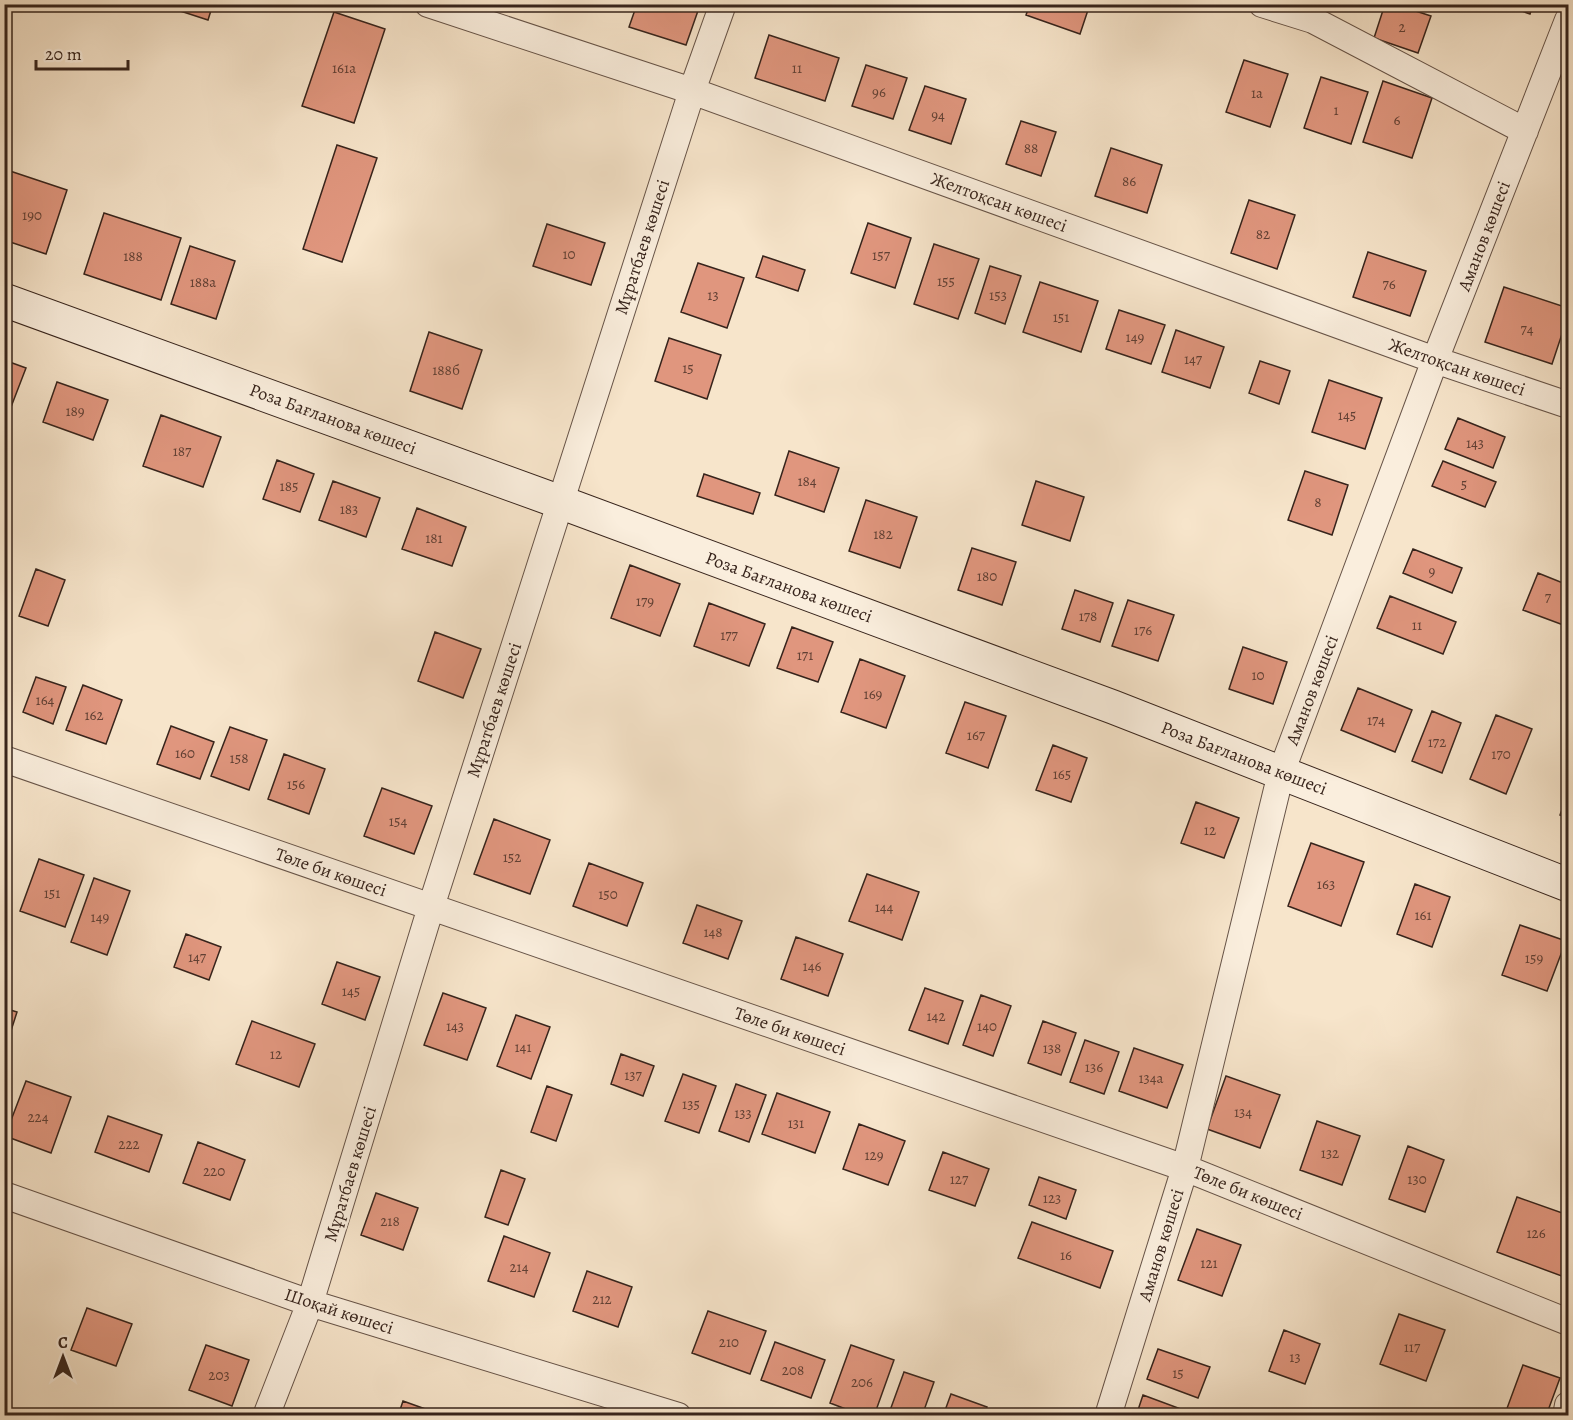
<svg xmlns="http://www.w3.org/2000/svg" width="1573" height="1420" viewBox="0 0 1573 1420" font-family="Alegreya,serif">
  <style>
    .building { fill: #e0967e; stroke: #37241c; stroke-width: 1.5 }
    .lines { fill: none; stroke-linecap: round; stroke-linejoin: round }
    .street-casing { stroke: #675448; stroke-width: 28 }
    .secondary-casing { stroke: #37241c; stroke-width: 35 }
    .street { stroke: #faeedd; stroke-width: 26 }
    .secondary { stroke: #faeedd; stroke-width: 33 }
    .labels { text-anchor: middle; stroke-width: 5; stroke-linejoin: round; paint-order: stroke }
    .number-label { font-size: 15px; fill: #614034 }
    .street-label { font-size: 18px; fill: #37241c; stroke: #faeedd }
  </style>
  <rect width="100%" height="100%" fill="#f7e5cb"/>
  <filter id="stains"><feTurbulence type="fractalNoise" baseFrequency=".00333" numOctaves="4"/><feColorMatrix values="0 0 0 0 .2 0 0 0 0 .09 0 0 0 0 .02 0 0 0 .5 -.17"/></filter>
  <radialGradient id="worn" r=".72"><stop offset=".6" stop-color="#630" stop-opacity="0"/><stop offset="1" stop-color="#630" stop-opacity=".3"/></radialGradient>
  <!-- building -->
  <path class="building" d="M 172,4 L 213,4 L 208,20 L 171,8 Z
    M 637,4 L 700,5 L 686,45 L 629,27 Z
    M 1030,4 L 1090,4 L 1080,34 L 1026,15 Z
    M 1385,4 L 1394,4 L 1431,16 L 1418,53 L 1374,38 Z
    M 1502,4 L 1533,4 L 1530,14 Z
    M 334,12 L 385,29 L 354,123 L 302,106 Z
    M 769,35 L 839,58 L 825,101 L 755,78 Z
    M 1244,60 L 1288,74 L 1270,127 L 1226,112 Z
    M 866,65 L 907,78 L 893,119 L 852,106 Z
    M 1321,77 L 1368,92 L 1351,144 L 1304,128 Z
    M 1383,81 L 1432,98 L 1412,158 L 1363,142 Z
    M 925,86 L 966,99 L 951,144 L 909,130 Z
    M 1021,121 L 1056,132 L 1041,176 L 1006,164 Z
    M 337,145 L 377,158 L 342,262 L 303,249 Z
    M 1111,148 L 1162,165 L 1147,213 L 1095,196 Z
    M 4,169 L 67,190 L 46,254 L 4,240 Z
    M 1249,200 L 1295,215 L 1277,269 L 1231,253 Z
    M 104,213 L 181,238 L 161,300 L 84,274 Z
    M 868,223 L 911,238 L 895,288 L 851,273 Z
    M 547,224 L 605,243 L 591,285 L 533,266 Z
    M 934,244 L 979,259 L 958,319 L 914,304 Z
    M 190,246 L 235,261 L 216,319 L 171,304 Z
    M 1368,252 L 1426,271 L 1410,316 L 1353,297 Z
    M 763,256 L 805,270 L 798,291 L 756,277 Z
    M 698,263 L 744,278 L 727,328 L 681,312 Z
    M 990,266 L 1021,276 L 1005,324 L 975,313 Z
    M 1040,282 L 1098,301 L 1081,352 L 1023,332 Z
    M 1504,287 L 1568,308 L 1568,316 L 1552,364 L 1485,342 Z
    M 1119,310 L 1165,325 L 1151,364 L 1106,349 Z
    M 1176,330 L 1224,347 L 1210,388 L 1162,372 Z
    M 429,332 L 482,350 L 462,409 L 410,391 Z
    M 669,338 L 721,355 L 707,399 L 655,381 Z
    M 4,360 L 26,368 L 11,407 L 4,404 Z
    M 1260,361 L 1290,371 L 1279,404 L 1249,393 Z
    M 1329,380 L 1382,398 L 1365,449 L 1312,432 Z
    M 57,382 L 108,400 L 93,440 L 43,422 Z
    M 161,415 L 221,437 L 203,487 L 143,466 Z
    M 1458,418 L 1505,437 L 1493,468 L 1445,449 Z
    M 789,451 L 839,468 L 824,512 L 775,495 Z
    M 277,460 L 314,474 L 300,512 L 263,499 Z
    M 1443,461 L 1496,482 L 1485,507 L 1432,486 Z
    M 1305,471 L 1348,485 L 1332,535 L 1288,520 Z
    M 704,474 L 760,493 L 753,514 L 697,496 Z
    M 333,481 L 380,498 L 366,537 L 319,520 Z
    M 1036,481 L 1084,497 L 1070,541 L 1022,525 Z
    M 866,500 L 917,517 L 900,568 L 849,551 Z
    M 417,508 L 466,527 L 452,566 L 402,549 Z
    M 972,548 L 1016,562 L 1002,605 L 958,590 Z
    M 1413,549 L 1462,568 L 1452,593 L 1403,573 Z
    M 630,565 L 680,584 L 660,636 L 611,618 Z
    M 36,569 L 65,580 L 48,626 L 19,616 Z
    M 1538,573 L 1568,585 L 1568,619 L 1566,626 L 1523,610 Z
    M 1075,590 L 1113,603 L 1100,642 L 1062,629 Z
    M 1390,596 L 1456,622 L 1443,654 L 1377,628 Z
    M 1128,600 L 1174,615 L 1158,661 L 1112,646 Z
    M 709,603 L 765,624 L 749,666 L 694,646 Z
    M 792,627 L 833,642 L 818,682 L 777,668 Z
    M 435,632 L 481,649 L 463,698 L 418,681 Z
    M 1243,647 L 1287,662 L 1273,704 L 1229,689 Z
    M 860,659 L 905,676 L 886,728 L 841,712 Z
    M 36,677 L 66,687 L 53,724 L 23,712 Z
    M 83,685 L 122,700 L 106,744 L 66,730 Z
    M 1358,688 L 1412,710 L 1395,752 L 1341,730 Z
    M 965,702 L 1006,716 L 988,768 L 946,753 Z
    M 1432,711 L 1461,723 L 1442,773 L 1412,761 Z
    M 1496,715 L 1532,729 L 1506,794 L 1470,779 Z
    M 171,726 L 214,742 L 200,779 L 157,764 Z
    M 230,727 L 267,740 L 249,790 L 211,776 Z
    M 1053,745 L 1087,758 L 1071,802 L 1036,790 Z
    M 284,754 L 325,769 L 309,814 L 268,799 Z
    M 382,788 L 432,806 L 414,854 L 364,836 Z
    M 1568,793 L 1568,818 L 1560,815 Z
    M 1196,802 L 1239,818 L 1224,858 L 1181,843 Z
    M 494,819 L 550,840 L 530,894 L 474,874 Z
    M 1311,843 L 1364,862 L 1341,926 L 1288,906 Z
    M 39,859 L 84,875 L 65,927 L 20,911 Z
    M 589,863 L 643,883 L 627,926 L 573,906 Z
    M 867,874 L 919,892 L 902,940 L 849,921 Z
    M 94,878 L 130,891 L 107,955 L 71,942 Z
    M 1415,884 L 1450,897 L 1432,947 L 1397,934 Z
    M 697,905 L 742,921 L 728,959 L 683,943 Z
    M 1520,925 L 1566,941 L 1547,991 L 1502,975 Z
    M 186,934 L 221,947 L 209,980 L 174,967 Z
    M 796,937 L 843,954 L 828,996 L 781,979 Z
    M 337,962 L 380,977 L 365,1020 L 322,1004 Z
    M 925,988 L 963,1001 L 948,1044 L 909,1030 Z
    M 443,993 L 486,1008 L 467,1060 L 424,1045 Z
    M 981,995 L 1011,1006 L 993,1056 L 963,1045 Z
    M 4,1008 L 17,1012 L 9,1037 L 4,1035 Z
    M 516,1015 L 550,1027 L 531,1079 L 497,1066 Z
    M 252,1021 L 315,1044 L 299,1087 L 236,1064 Z
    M 1043,1021 L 1076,1033 L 1061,1075 L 1028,1063 Z
    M 1085,1040 L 1119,1052 L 1104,1094 L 1070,1082 Z
    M 1134,1048 L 1183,1065 L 1167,1108 L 1119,1091 Z
    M 621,1054 L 654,1066 L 643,1096 L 611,1084 Z
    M 683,1074 L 716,1086 L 699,1133 L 665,1121 Z
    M 1226,1076 L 1280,1095 L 1260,1148 L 1207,1129 Z
    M 26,1081 L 71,1097 L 51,1153 L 5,1136 Z
    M 736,1084 L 766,1095 L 749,1142 L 719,1131 Z
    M 547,1086 L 572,1095 L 556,1141 L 531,1132 Z
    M 777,1093 L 830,1112 L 815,1153 L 762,1134 Z
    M 108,1116 L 162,1135 L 149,1172 L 95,1152 Z
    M 1317,1121 L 1360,1136 L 1342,1185 L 1300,1170 Z
    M 859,1124 L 905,1141 L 888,1185 L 843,1169 Z
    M 198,1142 L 245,1160 L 230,1200 L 183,1183 Z
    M 1408,1146 L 1444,1160 L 1425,1212 L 1389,1199 Z
    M 943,1152 L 989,1169 L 975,1206 L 929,1190 Z
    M 501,1170 L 525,1179 L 508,1225 L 485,1217 Z
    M 1039,1177 L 1076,1190 L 1066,1219 L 1029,1205 Z
    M 376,1193 L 418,1208 L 403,1250 L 361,1235 Z
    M 1517,1197 L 1568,1215 L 1567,1278 L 1497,1252 Z
    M 1032,1222 L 1113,1251 L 1100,1288 L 1018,1258 Z
    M 1197,1229 L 1241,1245 L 1222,1296 L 1178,1280 Z
    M 504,1236 L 550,1253 L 534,1297 L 488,1281 Z
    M 587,1271 L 632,1287 L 618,1327 L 573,1311 Z
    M 87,1308 L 132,1324 L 116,1366 L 71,1350 Z
    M 708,1311 L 766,1331 L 750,1374 L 692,1353 Z
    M 1399,1314 L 1445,1330 L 1426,1381 L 1380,1364 Z
    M 1284,1330 L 1320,1344 L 1305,1384 L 1269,1371 Z
    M 775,1342 L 825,1360 L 811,1398 L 761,1380 Z
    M 206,1345 L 249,1360 L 232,1406 L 189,1390 Z
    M 851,1345 L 894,1360 L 874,1416 L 864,1416 L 830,1403 Z
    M 1158,1349 L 1210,1367 L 1198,1398 L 1147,1379 Z
    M 1523,1365 L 1560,1378 L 1546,1416 L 1517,1416 L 1506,1411 Z
    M 904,1372 L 934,1382 L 922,1416 L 888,1416 Z
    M 951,1394 L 987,1407 L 984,1416 L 943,1416 Z
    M 1143,1395 L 1197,1415 L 1197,1416 L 1136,1416 Z
    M 403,1401 L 445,1416 L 398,1416 Z"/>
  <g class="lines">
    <defs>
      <path id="street" d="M 428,4 L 692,91 L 1435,360 L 1568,405
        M 1262,4 L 1313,20 L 1525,131
        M 4,759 L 1185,1168 L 1568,1322
        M 4,1195 L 310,1303 L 678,1416
        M 266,1416 L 310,1303 L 431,907 L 692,91 L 723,4
        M 1108,1416 L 1185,1168 L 1281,773 L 1435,360 L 1568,20
        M 1566,1416 L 1568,1405"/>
      <path id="secondary" d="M 4,300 L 560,502 L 1113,707 L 1568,885"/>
    </defs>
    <!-- street casing -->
    <use href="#street" class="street-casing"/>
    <!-- secondary casing -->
    <use href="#secondary" class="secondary-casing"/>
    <!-- street -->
    <use href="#street" class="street"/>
    <!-- secondary -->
    <use href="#secondary" class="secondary"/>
  </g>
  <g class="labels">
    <!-- number labels -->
    <g class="number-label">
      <text x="1402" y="32">2</text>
      <text x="344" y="73">161а</text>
      <text x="797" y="73">11</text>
      <text x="879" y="97">96</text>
      <text x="1257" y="98">1а</text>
      <text x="1336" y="115">1</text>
      <text x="938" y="120">94</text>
      <text x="1397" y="125">6</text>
      <text x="1031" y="153">88</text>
      <text x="1129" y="186">86</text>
      <text x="32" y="220">190</text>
      <text x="1263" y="239">82</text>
      <text x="569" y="259">10</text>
      <text x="881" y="260">157</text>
      <text x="133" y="261">188</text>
      <text x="946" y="286">155</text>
      <text x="203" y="287">188а</text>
      <text x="1389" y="289">76</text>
      <text x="713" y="300">13</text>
      <text x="998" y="300">153</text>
      <text x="1061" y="322">151</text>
      <text x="1527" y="334">74</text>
      <text x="1135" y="342">149</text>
      <text x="1193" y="364">147</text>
      <text x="688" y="373">15</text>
      <text x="446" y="375">188б</text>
      <text x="75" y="416">189</text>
      <text x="1347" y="420">145</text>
      <text x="1475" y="448">143</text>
      <text x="182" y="456">187</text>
      <text x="807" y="486">184</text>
      <text x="1464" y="489">5</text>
      <text x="289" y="491">185</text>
      <text x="1318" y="507">8</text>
      <text x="349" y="514">183</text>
      <text x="883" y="539">182</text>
      <text x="434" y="543">181</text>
      <text x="1432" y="576">9</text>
      <text x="987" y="581">180</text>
      <text x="1548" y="602">7</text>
      <text x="645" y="606">179</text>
      <text x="1088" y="621">178</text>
      <text x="1417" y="630">11</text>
      <text x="1143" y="635">176</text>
      <text x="729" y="640">177</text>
      <text x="805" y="660">171</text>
      <text x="1258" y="680">10</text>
      <text x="873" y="699">169</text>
      <text x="45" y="705">164</text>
      <text x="94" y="720">162</text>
      <text x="1376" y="725">174</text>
      <text x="976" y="740">167</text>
      <text x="1437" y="747">172</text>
      <text x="185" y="758">160</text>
      <text x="1501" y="759">170</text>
      <text x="239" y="763">158</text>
      <text x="1062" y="779">165</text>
      <text x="296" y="789">156</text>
      <text x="398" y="826">154</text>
      <text x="1210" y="835">12</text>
      <text x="512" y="862">152</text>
      <text x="1326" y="889">163</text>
      <text x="52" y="898">151</text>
      <text x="608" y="899">150</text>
      <text x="884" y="912">144</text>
      <text x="1423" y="920">161</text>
      <text x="100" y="922">149</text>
      <text x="713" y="937">148</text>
      <text x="197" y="962">147</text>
      <text x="1534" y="963">159</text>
      <text x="812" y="971">146</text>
      <text x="351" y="996">145</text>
      <text x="936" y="1021">142</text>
      <text x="455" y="1031">143</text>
      <text x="987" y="1031">140</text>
      <text x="523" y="1052">141</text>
      <text x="1052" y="1053">138</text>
      <text x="276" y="1059">12</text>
      <text x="1094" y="1072">136</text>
      <text x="633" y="1080">137</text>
      <text x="1151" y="1083">134а</text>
      <text x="691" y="1109">135</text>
      <text x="1243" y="1117">134</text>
      <text x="743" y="1118">133</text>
      <text x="38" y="1122">224</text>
      <text x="796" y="1128">131</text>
      <text x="129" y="1149">222</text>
      <text x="1330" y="1158">132</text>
      <text x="874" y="1160">129</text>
      <text x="214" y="1176">220</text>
      <text x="959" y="1184">127</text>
      <text x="1417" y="1184">130</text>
      <text x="1052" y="1203">123</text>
      <text x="390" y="1226">218</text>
      <text x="1536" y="1238">126</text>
      <text x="1066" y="1260">16</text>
      <text x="1209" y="1268">121</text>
      <text x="519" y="1272">214</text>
      <text x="602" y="1304">212</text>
      <text x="729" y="1347">210</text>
      <text x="1412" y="1352">117</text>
      <text x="1295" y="1362">13</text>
      <text x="793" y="1375">208</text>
      <text x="1178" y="1378">15</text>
      <text x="219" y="1380">203</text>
      <text x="862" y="1387">206</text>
    </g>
    <!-- street labels -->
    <g class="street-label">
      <text transform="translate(999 202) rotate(20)" y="6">Желтоқсан көшесі</text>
      <text transform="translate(1484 236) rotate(-69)" y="6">Аманов көшесі</text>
      <text transform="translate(642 247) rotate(-72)" y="6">Мұратбаев көшесі</text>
      <text transform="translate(1457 367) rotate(19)" y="6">Желтоқсан көшесі</text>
      <text transform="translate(333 419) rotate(20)" y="6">Роза Бағланова көшесі</text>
      <text transform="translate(789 587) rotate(20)" y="6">Роза Бағланова көшесі</text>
      <text transform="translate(1312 690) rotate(-69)" y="6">Аманов көшесі</text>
      <text transform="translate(494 710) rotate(-72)" y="6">Мұратбаев көшесі</text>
      <text transform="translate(1244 758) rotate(21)" y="6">Роза Бағланова көшесі</text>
      <text transform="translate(331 872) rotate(19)" y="6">Төле би көшесі</text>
      <text transform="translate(790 1031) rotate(19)" y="6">Төле би көшесі</text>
      <text transform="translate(350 1174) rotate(-73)" y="6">Мұратбаев көшесі</text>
      <text transform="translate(1248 1193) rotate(22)" y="6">Төле би көшесі</text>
      <text transform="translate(1161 1245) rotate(-73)" y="6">Аманов көшесі</text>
      <text transform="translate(339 1311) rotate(18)" y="6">Шоқай көшесі</text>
    </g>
  </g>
  <!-- margin -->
  <rect width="1573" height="1420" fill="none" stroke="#f7e5cb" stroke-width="24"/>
  <rect x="6" y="6" width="1561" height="1408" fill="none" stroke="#37241c" stroke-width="3"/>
  <rect x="12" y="12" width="1549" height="1396" fill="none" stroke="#37241c" stroke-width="1.5"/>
  <!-- north arrow -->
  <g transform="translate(63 1357)" stroke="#faeedd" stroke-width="4.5" paint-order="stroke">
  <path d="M0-4.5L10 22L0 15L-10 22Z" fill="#37241c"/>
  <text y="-9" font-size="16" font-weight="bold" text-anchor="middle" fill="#37241c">С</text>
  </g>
  <!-- scale -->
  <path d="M36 60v9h92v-9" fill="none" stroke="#37241c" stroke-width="3"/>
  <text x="45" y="60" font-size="18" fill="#37241c" stroke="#faeedd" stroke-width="4.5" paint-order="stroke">20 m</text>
  <rect width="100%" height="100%" filter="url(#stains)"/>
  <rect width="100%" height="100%" fill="url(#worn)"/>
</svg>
